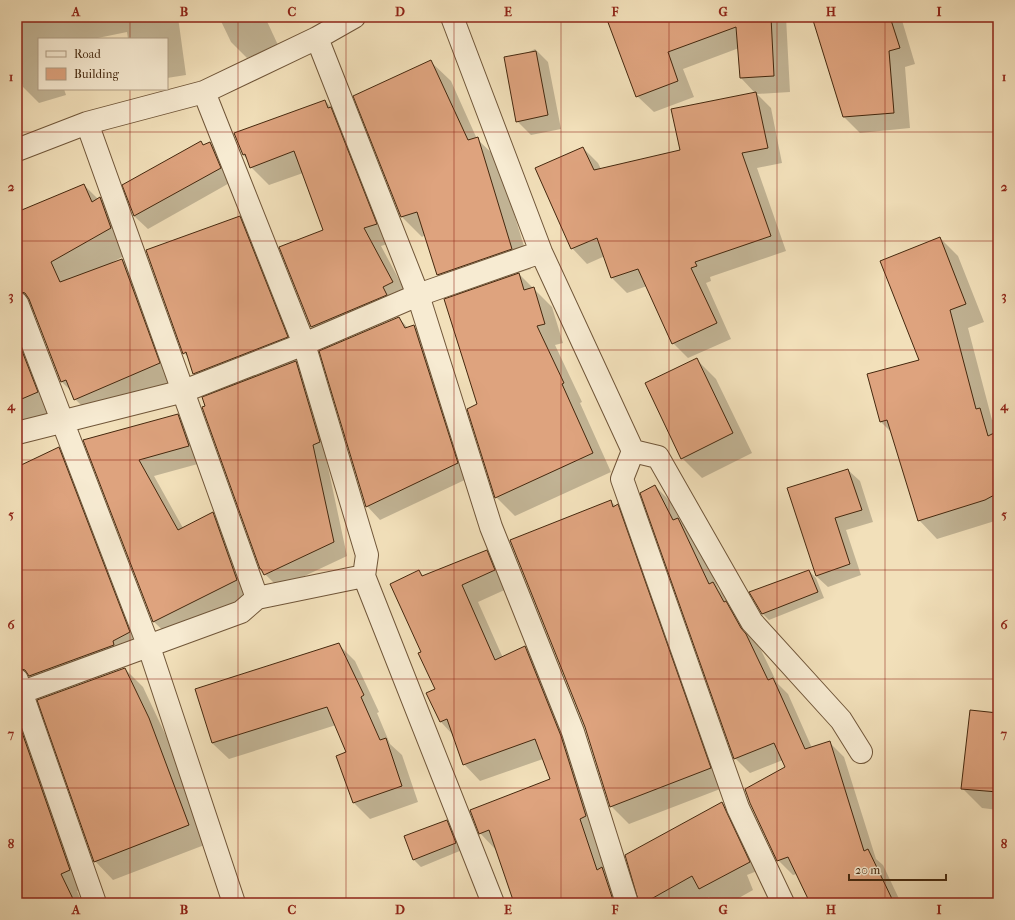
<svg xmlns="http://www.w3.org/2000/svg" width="1015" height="920" viewBox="0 0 1015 920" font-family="'IM FELL French Canon',serif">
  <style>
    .shadow { fill: #0003 }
    .building { fill: #dea37e; stroke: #45280e }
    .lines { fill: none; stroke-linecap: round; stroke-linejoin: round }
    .minor-casing { stroke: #705639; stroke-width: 24 }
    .minor { stroke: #f7ebd2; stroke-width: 22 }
    .grid { fill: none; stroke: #8f2418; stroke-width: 1; stroke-opacity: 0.55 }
    .neatline { fill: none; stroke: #8f2418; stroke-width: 1.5 }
    .grid-label { font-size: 13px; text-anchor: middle; font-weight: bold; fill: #8f2418 }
  </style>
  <rect width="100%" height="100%" fill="#f2e0ba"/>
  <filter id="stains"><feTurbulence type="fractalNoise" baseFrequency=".005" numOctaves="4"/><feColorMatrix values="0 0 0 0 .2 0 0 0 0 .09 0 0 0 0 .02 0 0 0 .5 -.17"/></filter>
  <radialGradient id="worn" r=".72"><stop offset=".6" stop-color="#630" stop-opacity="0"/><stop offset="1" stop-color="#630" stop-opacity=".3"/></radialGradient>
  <!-- shadow -->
  <path class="shadow" d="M 17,17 L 178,17 L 186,75 L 167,78 L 167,39 L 128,39 L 127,32 L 93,39 L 39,39 L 39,89 L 64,89 L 66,95 L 39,103 L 23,87 L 17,65 Z
    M 219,17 L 265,17 L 278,45 L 247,58 L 231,42 Z
    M 608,17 L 786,17 L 790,92 L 757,94 L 771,108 L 782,163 L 757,168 L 786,251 L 710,277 L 711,281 L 706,283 L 731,339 L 688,358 L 673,343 L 647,286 L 627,293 L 612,278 L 605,256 L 587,264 L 572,248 L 583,148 L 598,163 L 601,169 L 681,151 L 755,93 L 741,78 L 739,48 L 683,69 L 694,97 L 654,112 L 637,96 Z
    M 813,17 L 901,17 L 915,64 L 905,67 L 910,128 L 860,133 L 844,117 Z
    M 535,49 L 548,62 L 561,129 L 531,135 L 517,121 L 506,63 Z
    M 431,62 L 451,81 L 477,139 L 497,158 L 531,269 L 518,273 L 552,307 L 563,343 L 555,345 L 582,402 L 580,403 L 611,472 L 515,516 L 496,497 L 458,295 L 438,275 L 425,235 L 422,237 L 402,217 Z
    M 325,101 L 343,119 L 394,242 L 381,246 L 410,300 L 330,345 L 312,327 L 280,247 L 324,231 L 303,173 L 269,185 L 251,167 L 248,160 L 243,155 Z
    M 210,143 L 224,157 L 233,181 L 148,229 L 134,216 L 204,146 Z
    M 84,185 L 98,199 L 100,198 L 122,221 L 133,251 L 113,262 L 114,263 L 122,260 L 145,283 L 182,386 L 98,422 L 75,399 L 73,393 L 62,382 L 35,313 L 30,317 L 60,415 L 17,433 L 17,213 Z
    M 240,217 L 259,237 L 307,357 L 295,361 L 309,375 L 333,456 L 326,458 L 347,556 L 279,588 L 265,574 L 207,407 L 215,394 L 194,373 L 189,358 L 184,353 Z
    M 940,238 L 958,256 L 984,322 L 968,328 L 992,420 L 998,417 L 998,520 L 937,539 L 919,520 L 892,433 L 881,422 L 868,374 L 920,360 Z
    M 399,318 L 408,328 L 414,326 L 428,340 L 471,477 L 380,520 L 367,506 Z
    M 696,359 L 716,379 L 752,453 L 702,478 L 682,458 Z
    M 178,415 L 194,431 L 205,462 L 154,476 L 183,528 L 213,514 L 229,530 L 253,597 L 170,637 L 153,621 L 84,440 Z
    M 59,448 L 75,465 L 146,649 L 29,685 L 86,887 L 77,891 L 82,903 L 17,903 L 17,468 Z
    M 848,470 L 860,481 L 873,522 L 846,530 L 861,575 L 828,587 L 816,576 Z
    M 655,486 L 670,501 L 681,522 L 693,534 L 719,590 L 728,599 L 741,617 L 756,644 L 761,650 L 777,683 L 788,694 L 812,748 L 829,742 L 844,757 L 876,859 L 883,865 L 901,903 L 811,903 L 797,874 L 793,875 L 778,860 L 786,768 L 783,760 L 750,773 L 735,758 Z
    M 610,501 L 616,506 L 617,506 L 636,524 L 728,786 L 629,824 L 611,806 Z
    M 486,551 L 503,567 L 511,587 L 478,602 L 503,658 L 525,647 L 542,664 L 625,903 L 515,903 L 496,850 L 480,833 L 551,780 L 543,759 L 480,781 L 464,764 L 453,735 L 441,722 L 427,693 L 436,689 L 423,653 L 419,572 L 423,576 Z
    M 809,571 L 816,578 L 824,598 L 769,620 L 762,613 Z
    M 339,645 L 355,661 L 379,712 L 377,713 L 390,744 L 402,755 L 418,802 L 370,819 L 354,803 L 337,756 L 347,753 L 336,725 L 229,759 L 212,743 Z
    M 125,669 L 143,687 L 167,738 L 207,844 L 113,880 L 95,861 Z
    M 998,714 L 998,810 L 982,808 L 962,788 Z
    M 722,803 L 742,822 L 762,869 L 747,875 L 753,890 L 730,903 L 715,903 L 709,897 L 699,903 L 640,903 Z
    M 446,821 L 453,827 L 462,850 L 421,867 L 414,860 L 405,837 Z"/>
  <!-- building -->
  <path class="building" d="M 606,17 L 771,17 L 774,76 L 740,78 L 736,27 L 668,52 L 678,81 L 636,97 Z
    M 812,17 L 890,17 L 900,48 L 889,51 L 894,113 L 843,117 Z
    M 536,51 L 548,115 L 516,122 L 504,57 Z
    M 431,60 L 468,140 L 478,137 L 512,249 L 437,275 L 417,212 L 401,217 L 353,96 Z
    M 756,92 L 768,148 L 742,153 L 771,236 L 695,262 L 697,266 L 691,268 L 717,323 L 672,344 L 638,269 L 611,278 L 597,238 L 571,249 L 535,168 L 583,147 L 594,170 L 680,150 L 671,109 Z
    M 325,100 L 328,108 L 331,107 L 377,224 L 364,228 L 393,282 L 383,287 L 387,295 L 311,327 L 279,247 L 323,230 L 294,151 L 250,168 L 245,154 L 243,155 L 234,133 Z
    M 201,141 L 203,145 L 210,142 L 221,168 L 134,216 L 122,185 Z
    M 84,184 L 92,202 L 100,197 L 111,228 L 51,262 L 60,282 L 122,259 L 160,363 L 74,400 L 66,380 L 61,382 L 29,299 L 25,293 L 17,291 L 17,212 Z
    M 240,216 L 288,337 L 193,374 L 186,352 L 183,354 L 146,250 Z
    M 940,237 L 966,304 L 950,310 L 976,409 L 980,408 L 988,436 L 998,431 L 998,493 L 985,500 L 918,521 L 887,420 L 880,422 L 867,374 L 919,360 L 880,261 Z
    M 519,273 L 524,290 L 534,287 L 545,324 L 537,326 L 564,383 L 562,384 L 593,453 L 495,498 L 467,409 L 477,404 L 444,299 Z
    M 399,317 L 405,328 L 414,325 L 458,463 L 366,507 L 319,351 Z
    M 17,338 L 38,392 L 17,401 Z
    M 697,358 L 733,433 L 681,459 L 645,383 Z
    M 296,361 L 320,442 L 313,445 L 334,542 L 264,575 L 261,569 L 260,569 L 202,407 L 205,406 L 202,397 Z
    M 178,414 L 189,446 L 139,460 L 178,530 L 213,512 L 237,580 L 153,622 L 83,440 Z
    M 59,447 L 130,632 L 113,641 L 114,645 L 29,676 L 25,670 L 17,668 L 17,467 Z
    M 848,469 L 862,510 L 835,518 L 850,564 L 816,576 L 787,488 Z
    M 655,485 L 673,520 L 678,518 L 709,584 L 713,582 L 724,602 L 726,601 L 741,628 L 746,634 L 768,680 L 773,678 L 805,749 L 830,741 L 864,851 L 868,849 L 894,903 L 810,903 L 788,857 L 777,861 L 750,803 L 745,789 L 785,767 L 774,743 L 734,759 L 640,493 Z
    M 611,500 L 613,507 L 618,504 L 711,768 L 610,807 L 585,727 L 510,540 Z
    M 487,550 L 495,570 L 462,585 L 495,660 L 525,646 L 561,736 L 586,816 L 580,819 L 597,870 L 602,867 L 614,903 L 514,903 L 489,830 L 479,834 L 470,810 L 550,779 L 535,739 L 463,765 L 447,719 L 440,722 L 426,693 L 435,689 L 418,653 L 421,652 L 390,584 L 419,570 L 422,576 Z
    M 809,570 L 818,592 L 762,614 L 749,592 Z
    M 339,643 L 364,695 L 361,697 L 380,740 L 386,738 L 402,786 L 353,803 L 336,756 L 346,752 L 327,707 L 212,743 L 195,689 Z
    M 125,668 L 149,718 L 189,825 L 94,862 L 37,700 Z
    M 970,710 L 998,713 L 998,792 L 961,789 Z
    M 17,718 L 70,870 L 61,874 L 75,903 L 17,903 Z
    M 722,802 L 727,813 L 750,862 L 699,889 L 692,876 L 644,903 L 639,903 L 625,855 Z
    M 447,820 L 456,843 L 413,860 L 404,836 Z"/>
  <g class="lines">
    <defs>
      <path id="minor" d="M 452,17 L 541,252 L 633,451 L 658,457 L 752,622 L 841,720 L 861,752
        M 317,38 L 418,295 L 491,527 L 573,732 L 627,903
        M 204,92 L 304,344 L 367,555 L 364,576 L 493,903
        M 87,123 L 257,598
        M 17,150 L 87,123 L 204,92 L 317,38 L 354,17
        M 17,303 L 149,647 L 234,903
        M 17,433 L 184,391 L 304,344 L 418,295 L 541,252
        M 633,451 L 622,479 L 738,808 L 783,903
        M 17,680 L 95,903
        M 17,694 L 241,612 L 257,598 L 364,576"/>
    </defs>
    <!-- minor casing -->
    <use href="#minor" class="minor-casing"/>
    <!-- minor -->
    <use href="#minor" class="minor"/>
  </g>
  <!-- grid -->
  <path class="grid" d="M 130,17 L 130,39M 238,17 L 238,903M 346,17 L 346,903M 454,17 L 454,903M 561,17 L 561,903M 669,17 L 669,903M 777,17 L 777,903M 885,17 L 885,903M 130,89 L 130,903M 17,132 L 998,132M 17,241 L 998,241M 17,350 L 998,350M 17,460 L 998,460M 17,570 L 998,570M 17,679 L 998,679M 17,788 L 998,788"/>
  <!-- margin -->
  <rect width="1015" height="920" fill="none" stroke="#f2e0ba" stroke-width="44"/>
  <!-- legend -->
  <rect x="38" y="38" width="130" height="52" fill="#f7ebd2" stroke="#b09d84"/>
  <rect x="46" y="51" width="20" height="6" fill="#f7ebd2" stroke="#b09d84"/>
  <text x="74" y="58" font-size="12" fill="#45280e">Road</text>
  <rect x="46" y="68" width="20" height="12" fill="#dea37e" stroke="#b09d84"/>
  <text x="74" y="78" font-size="12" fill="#45280e">Building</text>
  <!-- scale -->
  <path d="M849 874v6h97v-6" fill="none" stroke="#45280e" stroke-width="2"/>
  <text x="855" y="874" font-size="12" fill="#45280e" stroke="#f7ebd2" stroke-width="3" paint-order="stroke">20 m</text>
  <rect x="22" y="22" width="971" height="876" class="neatline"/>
  <g class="grid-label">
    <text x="76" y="16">A</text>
    <text x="184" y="16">B</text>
    <text x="292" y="16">C</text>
    <text x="400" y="16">D</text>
    <text x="508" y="16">E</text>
    <text x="615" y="16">F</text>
    <text x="723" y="16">G</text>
    <text x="831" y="16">H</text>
    <text x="939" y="16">I</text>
    <text x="11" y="81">1</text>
    <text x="1004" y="81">1</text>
    <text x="11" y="191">2</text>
    <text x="1004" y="191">2</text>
    <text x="11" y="300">3</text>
    <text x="1004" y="300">3</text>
    <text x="11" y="410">4</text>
    <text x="1004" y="410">4</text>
    <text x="11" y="519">5</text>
    <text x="1004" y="519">5</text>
    <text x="11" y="629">6</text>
    <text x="1004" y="629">6</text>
    <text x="11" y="738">7</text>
    <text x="1004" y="738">7</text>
    <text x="11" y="848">8</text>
    <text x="1004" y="848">8</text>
    <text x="76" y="914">A</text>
    <text x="184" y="914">B</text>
    <text x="292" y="914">C</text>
    <text x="400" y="914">D</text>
    <text x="508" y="914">E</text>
    <text x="615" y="914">F</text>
    <text x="723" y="914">G</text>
    <text x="831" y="914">H</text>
    <text x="939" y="914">I</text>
  </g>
  <rect width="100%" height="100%" filter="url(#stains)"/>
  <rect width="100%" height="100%" fill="url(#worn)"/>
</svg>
